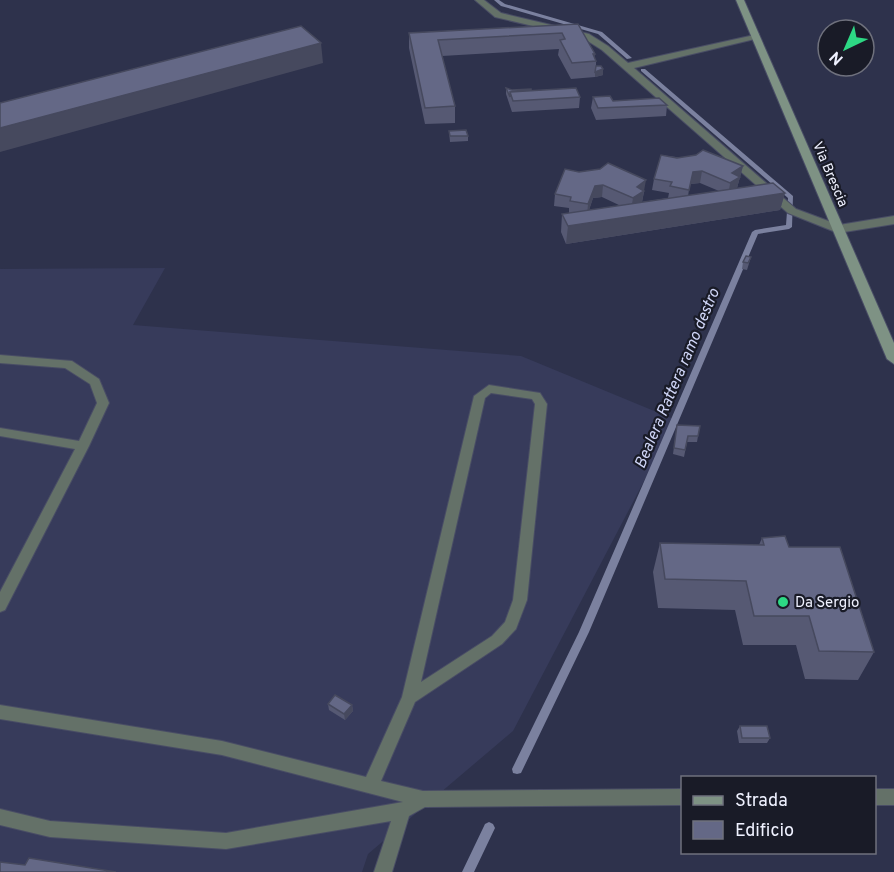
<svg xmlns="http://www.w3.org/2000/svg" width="894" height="872" viewBox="0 0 894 872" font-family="Overpass,sans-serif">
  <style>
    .built { fill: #373b5b }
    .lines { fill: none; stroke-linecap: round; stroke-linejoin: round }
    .stream { fill: #7b819f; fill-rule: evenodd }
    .lane-casing { stroke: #494d65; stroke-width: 2 }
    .street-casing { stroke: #494d65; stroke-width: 2 }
    .secondary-casing { stroke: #494d65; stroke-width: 2 }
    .lane { fill: #647168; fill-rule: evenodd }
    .street { fill: #647168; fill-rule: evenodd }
    .secondary { fill: #7e9284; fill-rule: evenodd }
    .wall { fill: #565973; fill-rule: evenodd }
    .shaded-wall { fill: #46495e }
    .building { fill: #646886; stroke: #46495e; stroke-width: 1.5 }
    .poi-dot { fill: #2dd884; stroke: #191b27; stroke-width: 2 }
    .labels { text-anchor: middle; stroke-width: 4.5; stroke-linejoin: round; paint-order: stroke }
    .far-street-label { font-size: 14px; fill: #eff1ff; stroke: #191b27 }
    .poi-label { font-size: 15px; fill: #eff1ff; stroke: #191b27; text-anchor: start }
    .water-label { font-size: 16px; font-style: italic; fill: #cfd5f6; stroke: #191b27 }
  </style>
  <rect width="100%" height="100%" fill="#2e324c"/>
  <!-- built -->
  <path class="built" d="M 165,268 L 133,325 L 521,356 L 676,420 L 513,731 L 368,854 L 362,872 L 0,872 L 0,269 Z"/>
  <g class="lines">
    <!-- stream -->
    <path class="stream" d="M 494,0 L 499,0 L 505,4 L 602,32 L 632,58 L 627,59 L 598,34 L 501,6 Z
      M 641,69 L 645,69 L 793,196 L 792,227 L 789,229 L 758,234 L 589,632 L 521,773 L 517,774 L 513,773 L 512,769 L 579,632 L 752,232 L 755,230 L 786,225 L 788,198 L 641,71 Z
      M 489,822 L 493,824 L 495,828 L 474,872 L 462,872 L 485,824 Z"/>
    <defs>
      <path id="lane" d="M 0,355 L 72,361 L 99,379 L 109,403 L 89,446 L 5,610 L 0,612 L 0,592 L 75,449 L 0,436 L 0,428 L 79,441 L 97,403 L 90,384 L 65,368 L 0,363 Z
        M 489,385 L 540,393 L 547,404 L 527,600 L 516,629 L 502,644 L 415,702 L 381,781 L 423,791 L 682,789 L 682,805 L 425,807 L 409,816 L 392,872 L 374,872 L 391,821 L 226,849 L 50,837 L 0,825 L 0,809 L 50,821 L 226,833 L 403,802 L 222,755 L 0,719 L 0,705 L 222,741 L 366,777 L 402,697 L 474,396 ZM 491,393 L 532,399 L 535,404 L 513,600 L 505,622 L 492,636 L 421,682 L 485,398 Z
        M 874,789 L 894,789 L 894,805 L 874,805 Z"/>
      <path id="street" d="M 475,0 L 484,0 L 501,13 L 589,34 L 608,46 L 628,63 L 759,34 L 759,38 L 634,68 L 796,209 L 839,225 L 894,216 L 894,224 L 838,233 L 788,213 L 602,50 L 583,38 L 495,17 Z"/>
      <path id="secondary" d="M 736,0 L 744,0 L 894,343 L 894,364 L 887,359 Z"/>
    </defs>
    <!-- lane casing -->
    <use href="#lane" class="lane-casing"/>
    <!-- street casing -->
    <use href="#street" class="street-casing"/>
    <!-- secondary casing -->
    <use href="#secondary" class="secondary-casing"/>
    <!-- lane -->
    <use href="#lane" class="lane"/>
    <!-- street -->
    <use href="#street" class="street"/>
    <!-- secondary -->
    <use href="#secondary" class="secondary"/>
  </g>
  <!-- wall -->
  <path class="wall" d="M 578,24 L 595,54 L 594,57 L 596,61 L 596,66 L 603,75 L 595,77 L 571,79 L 558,55 L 559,49 L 442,56 L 455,106 L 455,123 L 425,124 L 409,48 L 409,33 Z
    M 506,88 L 512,90 L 531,90 L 580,97 L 579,108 L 512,112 L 506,94 Z
    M 593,97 L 613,101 L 667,105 L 666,116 L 596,120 L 591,108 Z
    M 449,131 L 468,136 L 468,141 L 450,142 Z
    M 661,155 L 743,166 L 737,188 L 785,193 L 780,210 L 566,244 L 561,232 L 562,214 L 570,213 L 569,213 L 569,208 L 554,206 L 555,194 L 579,172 L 644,192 L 642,202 L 668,198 L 669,193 L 652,190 L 654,179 ZM 700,183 L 719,191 L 688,196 L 690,184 ZM 602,197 L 621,206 L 589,210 L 593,198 Z
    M 751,257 L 747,270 L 742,269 L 743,262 Z
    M 677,425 L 698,436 L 697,442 L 687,442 L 684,457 L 673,454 Z
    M 762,538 L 789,547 L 874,652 L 858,680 L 805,679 L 796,645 L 743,645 L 735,610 L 658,608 L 653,572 L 660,543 L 759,545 Z
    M 328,704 L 352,705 L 353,711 L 345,720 L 329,710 Z
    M 740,726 L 770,738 L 767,743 L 739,743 L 737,731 Z"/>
  <!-- shaded-wall -->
  <path class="shaded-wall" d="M 321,43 L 323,63 L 0,152 L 0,128 Z
    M 603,69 L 603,75 L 595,77 L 595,72 Z
    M 743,166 L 737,188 L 728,195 L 732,173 Z
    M 702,171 L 700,183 L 690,184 L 687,202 L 693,172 Z
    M 646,180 L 642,202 L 631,210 L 633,198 L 637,187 Z
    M 603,185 L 602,197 L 593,198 L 587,216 L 588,204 L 595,186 Z
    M 785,193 L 780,210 L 566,244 L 568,226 Z
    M 352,705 L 353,711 L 345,720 L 344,714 Z"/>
  <!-- building -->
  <path class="building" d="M 578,24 L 595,54 L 593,54 L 596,61 L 572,63 L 560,40 L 565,39 L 562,33 L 438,40 L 455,106 L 425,108 L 409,33 Z
    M 301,26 L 321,43 L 0,128 L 0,103 Z
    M 596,66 L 601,66 L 603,69 L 595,72 Z
    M 506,88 L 512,90 L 531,89 L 531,90 L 510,92 L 510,97 Z
    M 576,88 L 580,97 L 513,101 L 510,92 Z
    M 610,96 L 613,101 L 659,98 L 667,105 L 598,108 L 593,97 Z
    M 466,130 L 468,136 L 450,136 L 449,131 Z
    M 703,150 L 743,166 L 732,173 L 740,177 L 730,183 L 702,171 L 693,172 L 689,190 L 670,186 L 672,182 L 654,179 L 661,155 L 677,158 L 696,155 Z
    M 608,163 L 646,180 L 637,187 L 644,191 L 633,198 L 603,185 L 595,186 L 588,204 L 570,201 L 571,197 L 555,194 L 565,169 L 579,172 L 600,169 Z
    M 773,183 L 785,193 L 568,226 L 562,214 Z
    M 746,256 L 751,257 L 748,263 L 743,262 Z
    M 677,425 L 700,426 L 698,436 L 688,436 L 685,450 L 674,448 Z
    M 785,536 L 789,547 L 840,547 L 874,652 L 819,651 L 809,616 L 754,616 L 746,581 L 665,579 L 660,543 L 764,545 L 762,538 Z
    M 335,695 L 352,705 L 344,714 L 328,704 Z
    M 740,726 L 767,726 L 770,738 L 742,738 Z
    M 29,858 L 116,872 L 0,872 L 0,862 L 25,865 Z"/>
  <!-- markers -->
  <circle class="poi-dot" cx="783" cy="602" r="6"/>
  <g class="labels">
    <!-- far-street labels -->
    <g class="far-street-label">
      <text transform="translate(831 174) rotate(67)" y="5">Via Brescia</text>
    </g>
    <!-- poi labels -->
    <g class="poi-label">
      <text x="795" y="607">Da Sergio</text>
    </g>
    <!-- water labels -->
    <g class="water-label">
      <text transform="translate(676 378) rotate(-67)" y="6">Bealera Rattera ramo destro</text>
    </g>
  </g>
  <!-- legend -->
  <rect x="681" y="776" width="195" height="78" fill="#191b27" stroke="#6f717d" stroke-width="1.5"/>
  <rect x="693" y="796" width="30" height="9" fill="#7e9284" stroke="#6f717d" stroke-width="1.5"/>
  <text x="735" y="806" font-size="18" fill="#eff1ff">Strada</text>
  <rect x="693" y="821" width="30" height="18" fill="#646886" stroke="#6f717d" stroke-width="1.5"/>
  <text x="735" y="836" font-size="18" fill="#eff1ff">Edificio</text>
  <!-- north arrow -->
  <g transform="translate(846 48) rotate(224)"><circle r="28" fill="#191b27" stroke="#6f717d" stroke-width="1.5"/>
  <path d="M0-4.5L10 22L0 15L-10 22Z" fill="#2dd884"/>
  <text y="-9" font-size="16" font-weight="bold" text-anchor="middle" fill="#eff1ff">N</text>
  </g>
</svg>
